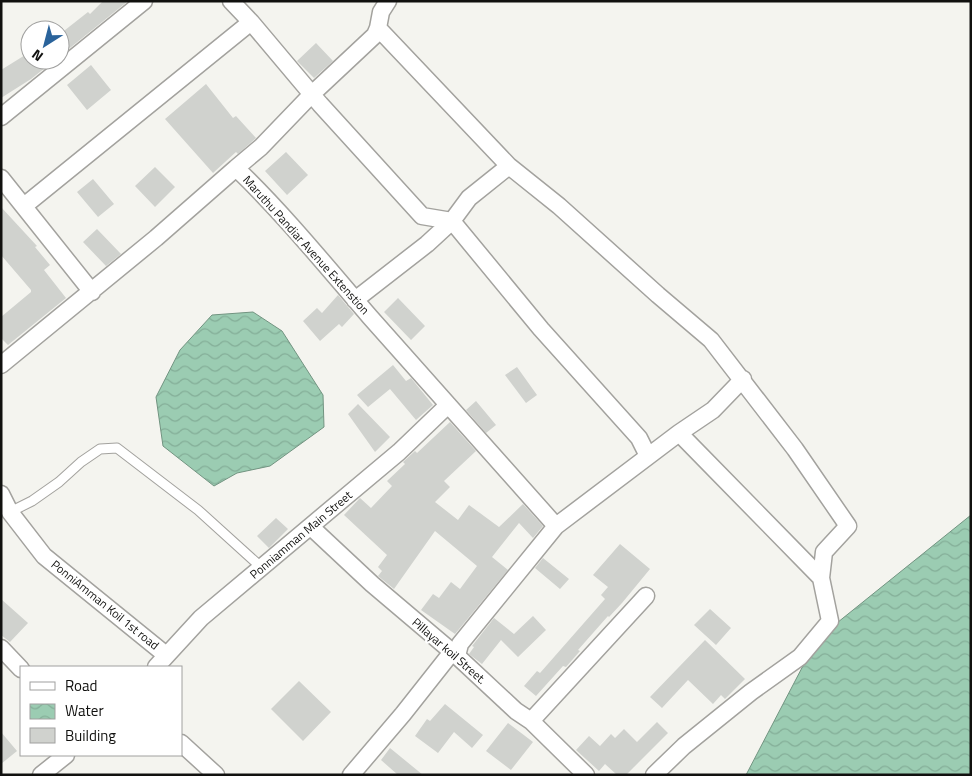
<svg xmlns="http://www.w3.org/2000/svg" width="972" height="776" viewBox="0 0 972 776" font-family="'Titillium Web',sans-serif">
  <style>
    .water { fill: url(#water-waves); stroke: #729481 }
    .building { fill: #d0d2ce }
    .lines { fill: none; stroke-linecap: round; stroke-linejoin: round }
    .lane-casing { stroke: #a3a29e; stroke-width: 11 }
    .street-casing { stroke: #a3a29e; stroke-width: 19 }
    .lane { stroke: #fff; stroke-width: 9 }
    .street { stroke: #fff; stroke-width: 16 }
    .labels { text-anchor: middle; stroke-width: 4.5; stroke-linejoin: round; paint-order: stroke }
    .street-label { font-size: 12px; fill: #11110f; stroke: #fff }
  </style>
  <defs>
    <pattern id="water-waves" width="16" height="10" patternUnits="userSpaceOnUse" patternTransform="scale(1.25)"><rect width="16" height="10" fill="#9bccb2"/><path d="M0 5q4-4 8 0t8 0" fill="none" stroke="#84ae98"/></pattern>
  </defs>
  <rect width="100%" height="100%" fill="#f4f4ef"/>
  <!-- water -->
  <path class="water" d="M 253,312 L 282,331 L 323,395 L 324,427 L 270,466 L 237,473 L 214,486 L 163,446 L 156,397 L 180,350 L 212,315 Z
    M 971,515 L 971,775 L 746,775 L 817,639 Z"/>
  <!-- building -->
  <path class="building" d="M 103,1 L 128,1 L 60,56 L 60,34 L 88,12 L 90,14 Z
    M 316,43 L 333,61 L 314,78 L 297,61 Z
    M 30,52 L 30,60 L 55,60 L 31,79 L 1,98 L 1,70 Z
    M 91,65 L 111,90 L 87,110 L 67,85 Z
    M 206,84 L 233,118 L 236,116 L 256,138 L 238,154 L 236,152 L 213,173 L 165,119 Z
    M 286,152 L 308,175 L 287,195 L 265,171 Z
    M 155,167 L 175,187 L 155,207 L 135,186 Z
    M 93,179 L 114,204 L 98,217 L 77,192 Z
    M 1,207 L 37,246 L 35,247 L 50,265 L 44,270 L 66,298 L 8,345 L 1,338 L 1,317 L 31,292 L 31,290 L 1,255 Z
    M 97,229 L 121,254 L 106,266 L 83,242 Z
    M 338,295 L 354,314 L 342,327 L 339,324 L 320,341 L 303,321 L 317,308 L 322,313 Z
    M 398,298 L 425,326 L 411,340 L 384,312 Z
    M 393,365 L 406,381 L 411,378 L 433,405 L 416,420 L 390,389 L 368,407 L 357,395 Z
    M 517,367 L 537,395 L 526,403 L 505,375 Z
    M 476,401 L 496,425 L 486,433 L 466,410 Z
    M 358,404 L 390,437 L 375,452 L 348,414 Z
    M 450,422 L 476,451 L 444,481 L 450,487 L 435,502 L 458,520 L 469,505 L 499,527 L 523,504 L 543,526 L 533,538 L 519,523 L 492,557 L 508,570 L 455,634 L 421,610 L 433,594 L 439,598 L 451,582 L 460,589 L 477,566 L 435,531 L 394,589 L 378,576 L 382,571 L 378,567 L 387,555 L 344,515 L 360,498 L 371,508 L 392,486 L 387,481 L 405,464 L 403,462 L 415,451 L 417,453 Z
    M 276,518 L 288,529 L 269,548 L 257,536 Z
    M 620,544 L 650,569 L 622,603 L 609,617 L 608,616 L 578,650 L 580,651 L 566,667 L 563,666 L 536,696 L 524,686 L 537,671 L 540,673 L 605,599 L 601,595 L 608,587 L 593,575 Z
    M 543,558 L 569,579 L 560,589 L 535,568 Z
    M 1,599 L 28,623 L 10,642 L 1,635 Z
    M 710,609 L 731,628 L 716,645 L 694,625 Z
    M 533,616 L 546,630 L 518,657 L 501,640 L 482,664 L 469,654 L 474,647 L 472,646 L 494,618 L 514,634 Z
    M 705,640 L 745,679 L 725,699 L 721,695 L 713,704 L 688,680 L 662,708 L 650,697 Z
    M 299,681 L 331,712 L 303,741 L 271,709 Z
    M 445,704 L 483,735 L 472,748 L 454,732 L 438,753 L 415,736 L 427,719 L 430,721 Z
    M 657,722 L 668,733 L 626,775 L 617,775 L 605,764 L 599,771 L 576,750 L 589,736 L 600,746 L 611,734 L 615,738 L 624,729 L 637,742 Z
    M 508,723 L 533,742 L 511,770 L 486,751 Z
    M 1,732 L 17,751 L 1,764 Z
    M 390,748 L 423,775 L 398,775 L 381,760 Z"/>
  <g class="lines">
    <defs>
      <path id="lane" d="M 10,512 L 32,501 L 59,482 L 81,462 L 100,449 L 117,448 L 198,510 L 261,567"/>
      <path id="street" d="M 231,1 L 251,22 L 320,104 L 422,216 L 452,221 L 541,329 L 639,438 L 648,456
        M 388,1 L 381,12 L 378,28 L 375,35 L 312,94 L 261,147 L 236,168 C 284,214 326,266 370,317 C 432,387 494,456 556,526
        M 1,117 L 144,1
        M 509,166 L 559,206 L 658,295 L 711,340 L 795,449 L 848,526 L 824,552 L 821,578
        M 1,178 L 92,292
        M 24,206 L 251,22
        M 355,300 L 427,244 L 452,221 L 469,198 L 509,166 L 378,28
        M 1,365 L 156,238 L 236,168
        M 1,494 L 10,512 L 44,556 L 166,655
        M 311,527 L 372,584 L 457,656 L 516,711 L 531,721 L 586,775
        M 1,648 L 21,669
        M 457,656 L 460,644 L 556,526 L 679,433
        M 156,667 L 201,618 L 399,452 L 448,405
        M 531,721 L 646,596
        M 181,743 L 216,775
        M 41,775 L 66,755
        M 351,775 L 403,714 L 452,652
        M 654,775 L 684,746 L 751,692 L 800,657 L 830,621 L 821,578 L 679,433 L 713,410 L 743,379"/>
    </defs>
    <!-- lane casing -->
    <use href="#lane" class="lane-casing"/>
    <!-- street casing -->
    <use href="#street" class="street-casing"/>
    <!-- lane -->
    <use href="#lane" class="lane"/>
    <!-- street -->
    <use href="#street" class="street"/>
  </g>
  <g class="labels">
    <!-- street labels -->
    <g class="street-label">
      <text transform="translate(306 245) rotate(48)" y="4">Maruthu Pandiar Avenue Extenstion</text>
      <text transform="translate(301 535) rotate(-40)" y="4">Ponniamman Main Street</text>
      <text transform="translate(105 605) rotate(39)" y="4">PonniAmman Koil 1st road</text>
      <text transform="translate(449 651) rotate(41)" y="4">Pillayar koil Street.</text>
    </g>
  </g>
  <!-- border -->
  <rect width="972" height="776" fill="none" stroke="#11110f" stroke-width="5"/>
  <!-- legend -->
  <rect x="20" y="666" width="162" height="90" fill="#ffffff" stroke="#a0a09f"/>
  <rect x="30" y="682" width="25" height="8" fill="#ffffff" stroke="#a0a09f"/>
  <text x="65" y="691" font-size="15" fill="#11110f">Road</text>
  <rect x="30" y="704" width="25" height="15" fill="url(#water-waves)" stroke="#a0a09f"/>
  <text x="65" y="716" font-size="15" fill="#11110f">Water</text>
  <rect x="30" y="728" width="25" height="15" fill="#d0d2ce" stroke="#a0a09f"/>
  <text x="65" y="741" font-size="15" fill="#11110f">Building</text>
  <!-- north arrow -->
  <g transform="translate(45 45) rotate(216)"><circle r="24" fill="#ffffff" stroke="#a0a09f"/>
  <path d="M0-4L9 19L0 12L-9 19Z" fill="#2a639b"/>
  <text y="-8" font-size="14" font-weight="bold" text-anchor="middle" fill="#11110f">N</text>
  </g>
</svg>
